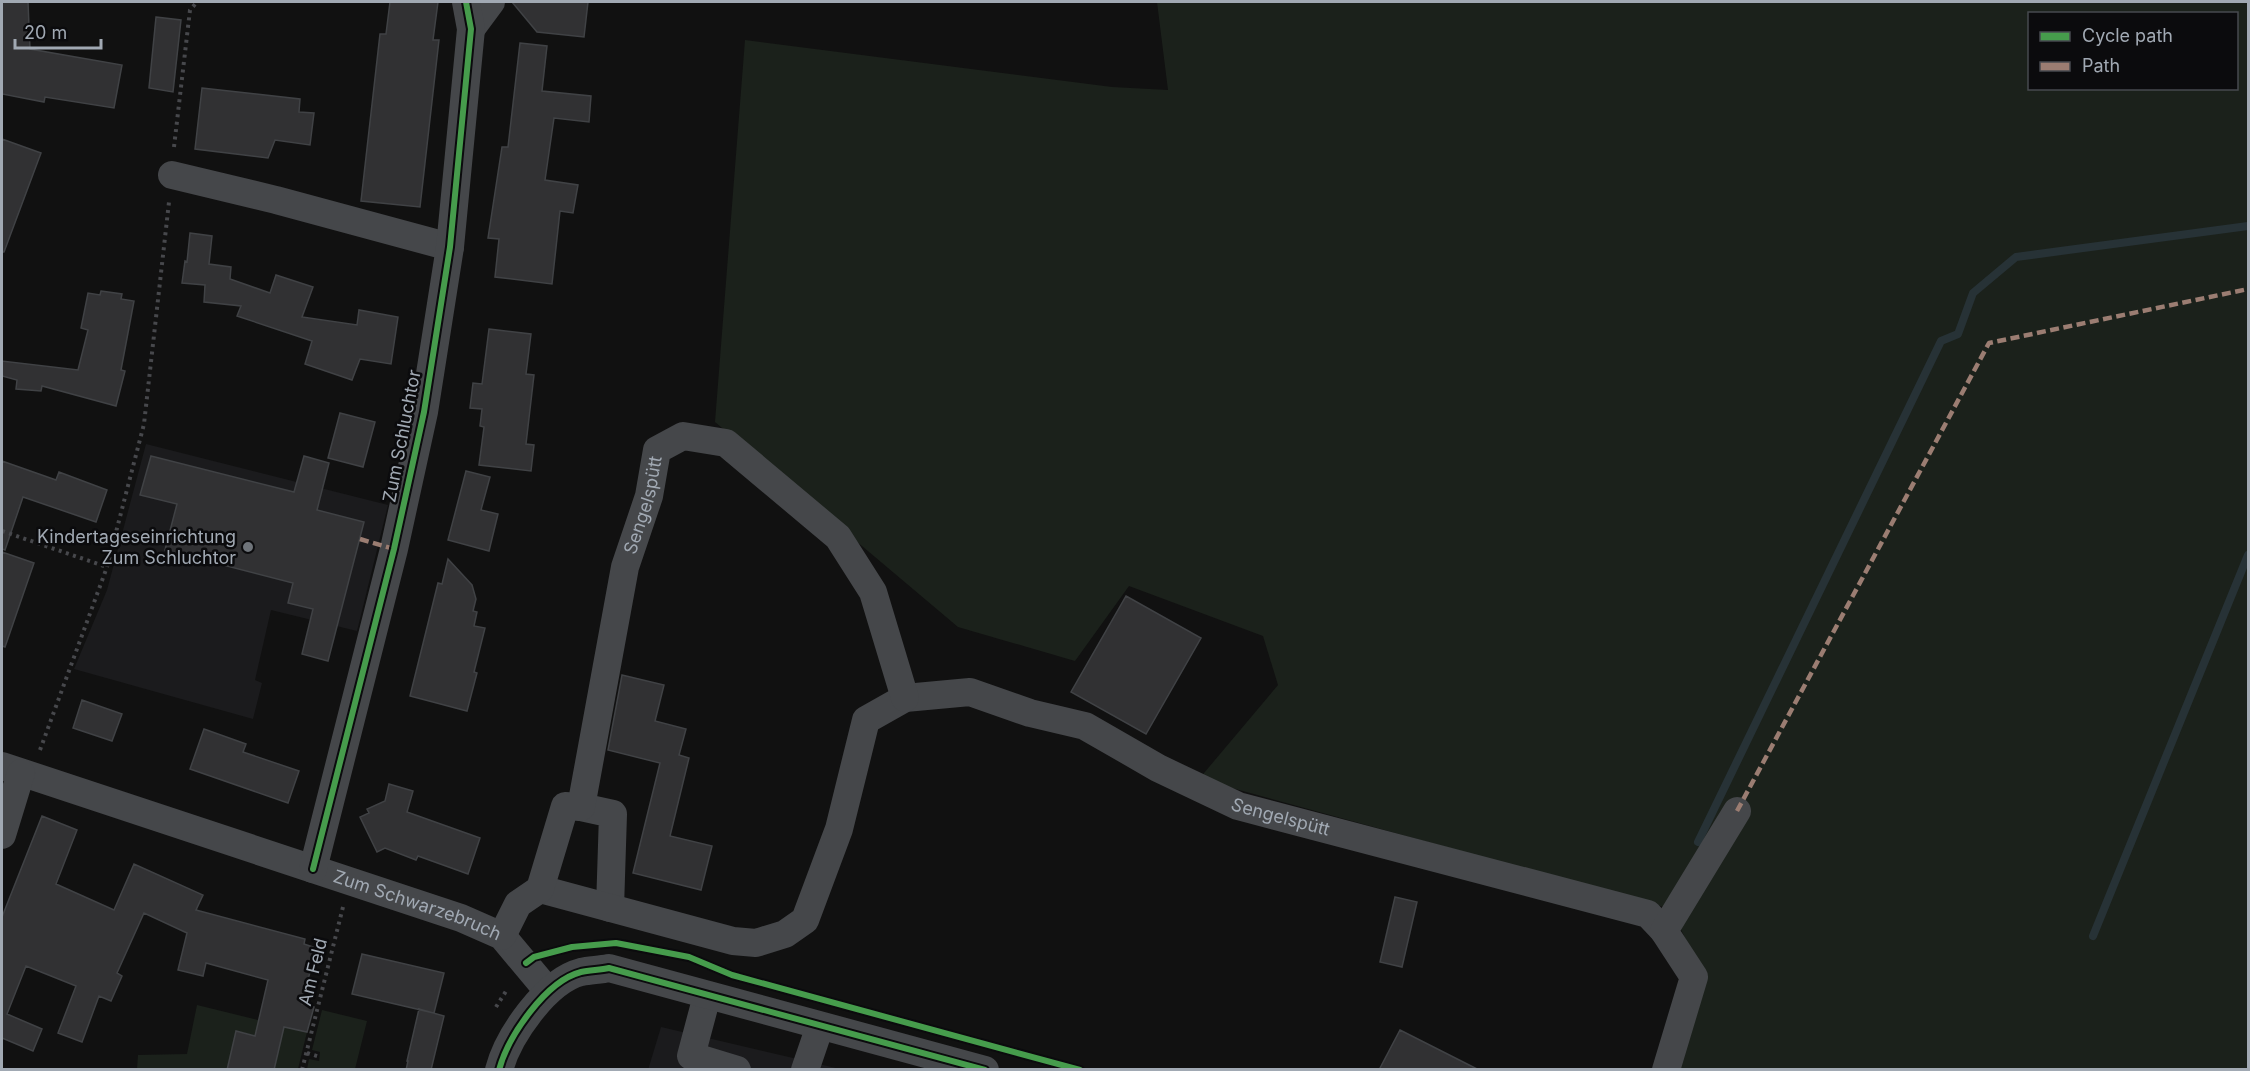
<svg xmlns="http://www.w3.org/2000/svg" width="2250" height="1071" viewBox="0 0 2250 1071" font-family="Inter,sans-serif">
  <style>
    .built { fill: #1b1b1d }
    .green { fill: #1b211b; fill-rule: evenodd }
    .lines { fill: none; stroke-linecap: round; stroke-linejoin: round }
    .stream { stroke: #273236; stroke-width: 8 }
    .building { fill: #313133; stroke: #404245; stroke-width: 1.5 }
    .path { stroke: #47484c; stroke-width: 4; stroke-dasharray: 3 4.5; stroke-linecap: butt }
    .minor { stroke: #45474a; stroke-width: 28 }
    .quiet { stroke: #9b7d72; stroke-width: 4.5; stroke-dasharray: 9 4.5; stroke-linecap: butt }
    .cycleway-casing { stroke: #0b0b0d; stroke-width: 10 }
    .cycleway { stroke: #469c4c; stroke-width: 6 }
    .poi-dot { fill: #6f747a; stroke: #0b0b0d; stroke-width: 2 }
    .labels { text-anchor: middle; stroke-width: 5; stroke-linejoin: round; paint-order: stroke }
    .street-label { font-size: 18px; fill: #a1a9b3; stroke: #0b0b0d }
    .poi-label { font-size: 18px; fill: #a1a9b3; stroke: #0b0b0d; text-anchor: end }
  </style>
  <rect width="100%" height="100%" fill="#111"/>
  <!-- built -->
  <path class="built" d="M 146,444 L 388,505 L 357,631 L 271,610 L 255,680 L 262,683 L 253,719 L 74,669 L 107,590 Z
    M 661,1027 L 840,1069 L 648,1070 Z"/>
  <!-- green -->
  <path class="green" d="M 1157,2 L 2248,2 L 2248,1069 L 1674,1069 L 1702,973 L 1671,909 L 1199,779 L 1278,685 L 1263,636 L 1129,586 L 1075,661 L 958,627 L 715,422 L 745,40 L 1112,87 L 1168,90 ZM 2030,14 L 2236,14 L 2236,88 L 2030,88 Z
    M 197,1005 L 307,1032 L 298,1069 L 274,1069 L 280,1042 L 237,1031 L 227,1069 L 137,1069 L 138,1055 L 187,1054 Z
    M 322,1010 L 367,1021 L 355,1069 L 307,1069 L 309,1059 L 319,1061 L 320,1052 L 312,1050 Z"/>
  <g class="lines">
    <!-- stream -->
    <path class="stream" d="M 1698,842 L 1941,341 L 1958,334 L 1973,293 L 2016,257 L 2248,226
      M 2093,936 L 2248,555"/>
  </g>
  <!-- building -->
  <path class="building" d="M 2,2 L 28,2 L 30,49 L 122,65 L 114,108 L 45,97 L 44,102 L 2,94 Z
    M 390,2 L 438,2 L 433,40 L 439,40 L 420,207 L 361,201 L 380,34 L 386,34 Z
    M 512,2 L 588,2 L 584,37 L 537,32 Z
    M 156,17 L 181,20 L 173,92 L 149,88 Z
    M 520,43 L 547,46 L 542,91 L 591,96 L 589,122 L 554,118 L 545,180 L 578,185 L 573,213 L 560,211 L 552,284 L 495,277 L 499,239 L 488,238 L 502,147 L 508,147 Z
    M 202,88 L 300,99 L 299,112 L 314,113 L 310,145 L 275,140 L 268,158 L 195,149 Z
    M 2,139 L 41,153 L 4,252 L 2,252 Z
    M 190,233 L 212,236 L 209,264 L 231,267 L 230,279 L 270,293 L 276,275 L 313,287 L 302,317 L 357,325 L 359,310 L 398,317 L 391,364 L 360,359 L 352,380 L 305,364 L 312,341 L 237,316 L 241,306 L 204,302 L 205,285 L 182,283 L 185,261 L 187,262 Z
    M 101,291 L 122,294 L 121,299 L 134,301 L 121,370 L 125,371 L 116,406 L 42,386 L 41,391 L 16,389 L 17,380 L 2,376 L 2,361 L 78,370 L 88,330 L 81,328 L 88,293 L 100,295 Z
    M 489,329 L 531,334 L 526,374 L 534,375 L 526,444 L 534,445 L 531,471 L 479,465 L 484,427 L 480,426 L 482,409 L 470,408 L 473,383 L 482,384 Z
    M 340,413 L 375,422 L 363,467 L 328,458 Z
    M 151,456 L 294,492 L 304,456 L 329,463 L 317,510 L 364,522 L 328,661 L 302,654 L 313,609 L 288,603 L 293,583 L 165,550 L 177,504 L 140,495 Z
    M 2,461 L 56,480 L 59,472 L 107,490 L 96,522 L 23,497 L 5,550 L 2,549 Z
    M 466,471 L 490,477 L 481,510 L 498,514 L 489,551 L 448,540 Z
    M 2,552 L 34,563 L 5,647 L 2,646 Z
    M 448,559 L 472,585 L 476,599 L 473,611 L 477,612 L 474,626 L 485,628 L 474,672 L 477,673 L 467,711 L 410,696 L 438,583 L 442,584 Z
    M 1126,596 L 1201,638 L 1146,734 L 1071,692 Z
    M 622,675 L 664,685 L 655,721 L 686,729 L 679,755 L 689,758 L 670,836 L 712,846 L 701,890 L 633,873 L 660,763 L 608,750 Z
    M 82,700 L 122,714 L 112,741 L 73,728 Z
    M 204,729 L 246,744 L 243,752 L 299,771 L 288,803 L 190,769 Z
    M 389,784 L 413,791 L 407,812 L 480,838 L 468,874 L 418,856 L 416,860 L 385,848 L 377,852 L 360,817 L 369,813 L 367,809 L 385,801 Z
    M 42,816 L 77,830 L 56,884 L 114,910 L 134,864 L 203,895 L 196,910 L 305,939 L 304,944 L 316,948 L 302,1004 L 314,1007 L 307,1032 L 284,1027 L 274,1070 L 227,1070 L 236,1031 L 255,1036 L 268,980 L 206,963 L 203,976 L 178,970 L 187,933 L 144,913 L 117,973 L 122,976 L 111,1001 L 99,996 L 82,1042 L 58,1033 L 76,986 L 26,966 L 7,1014 L 42,1029 L 33,1051 L 2,1038 L 2,917 Z
    M 1395,897 L 1417,902 L 1402,967 L 1380,962 Z
    M 362,954 L 444,973 L 434,1013 L 352,994 Z
    M 419,1009 L 444,1016 L 431,1070 L 406,1070 L 408,1061 L 407,1061 Z
    M 1400,1030 L 1479,1070 L 1379,1070 Z"/>
  <g class="lines">
    <!-- path -->
    <path class="path" d="M 174,147 L 190,10 L 197,2
      M 2,531 L 107,567
      M 40,750 L 107,567 L 144,424 L 169,202
      M 496,1007 L 508,988
      M 307,1053 L 320,1057
      M 302,1070 L 343,907"/>
    <!-- minor -->
    <g class="minor">
      <path d="M 471,29 L 491,2"/>
      <path d="M 172,175 L 276,200 L 450,247"/>
      <path id="s1" d="M 2,766 L 461,918 L 502,936 L 548,991"/>
      <path d="M 581,807 L 613,814 L 610,908"/>
      <path d="M 2,835 L 21,773"/>
      <path d="M 313,869 L 394,549 L 424,412 L 450,247 L 471,29 L 466,2"/>
      <path id="s2" d="M 540,889 L 733,941 L 756,943 L 785,934 L 805,920 L 839,829 L 866,720 L 905,698 L 970,692 L 1030,713 L 1085,726 L 1158,768 L 1238,806 L 1648,914 L 1664,931"/>
      <path id="s3" d="M 502,936 L 518,904 L 540,889 L 565,806 L 581,807 L 625,567 L 649,496 L 657,450 L 683,436 L 726,443 L 838,537 L 873,592 L 905,698"/>
      <path d="M 707,996 L 691,1056 L 737,1070"/>
      <path d="M 499,1070 C 508,1036 546,981 581,972 C 590,970 600,970 609,968 L 985,1070"/>
      <path d="M 805,1070 L 820,1026"/>
      <path d="M 1666,1070 L 1694,977 L 1664,931 L 1737,811"/>
    </g>
    <!-- quiet -->
    <path class="quiet" d="M 360,539 L 394,549
      M 1737,811 L 1989,343 L 2248,289"/>
    <defs>
      <path id="cycleway" d="M 313,869 L 394,549 L 424,412 L 450,247 L 471,29 L 466,2
        M 526,963 L 534,957 L 572,947 L 616,943 L 689,957 L 732,975 L 1080,1070
        M 499,1070 C 508,1036 546,981 581,972 C 590,970 600,970 609,968 L 985,1070"/>
    </defs>
    <!-- cycleway casing -->
    <use href="#cycleway" class="cycleway-casing"/>
    <!-- cycleway -->
    <use href="#cycleway" class="cycleway"/>
  </g>
  <!-- markers -->
  <circle class="poi-dot" cx="248" cy="547" r="6"/>
  <g class="labels">
    <!-- street labels -->
    <g class="street-label">
      <text transform="translate(402 436) rotate(-79)" y="6">Zum Schluchtor</text>
      <text dy="6" stroke="none"><textPath href="#s3" startOffset="474">Sengelspütt</textPath></text>
      <text dy="6" stroke="none"><textPath href="#s2" startOffset="934">Sengelspütt</textPath></text>
      <text dy="6" stroke="none"><textPath href="#s1" startOffset="438">Zum Schwarzebruch</textPath></text>
      <text transform="translate(313 972) rotate(-76)" y="6">Am Feld</text>
    </g>
    <!-- poi labels -->
    <g class="poi-label">
      <text x="236" y="543">Kindertageseinrichtung<tspan x="236" dy="21">Zum Schluchtor</tspan></text>
    </g>
  </g>
  <!-- border -->
  <rect width="2250" height="1071" fill="none" stroke="#a1a9b3" stroke-width="6"/>
  <!-- legend -->
  <rect x="2028" y="12" width="210" height="78" fill="#0b0b0d" stroke="#474a4f" stroke-width="1.5"/>
  <rect x="2040" y="32" width="30" height="9" fill="#469c4c" stroke="#474a4f" stroke-width="1.5"/>
  <text x="2082" y="42" font-size="18" fill="#a1a9b3">Cycle path</text>
  <rect x="2040" y="62" width="30" height="9" fill="#9b7d72" stroke="#474a4f" stroke-width="1.5"/>
  <text x="2082" y="72" font-size="18" fill="#a1a9b3">Path</text>
  <!-- scale -->
  <path d="M15 39v9h86v-9" fill="none" stroke="#a1a9b3" stroke-width="3"/>
  <text x="24" y="39" font-size="18" fill="#a1a9b3" stroke="#0b0b0d" stroke-width="4.5" paint-order="stroke">20 m</text>
</svg>
